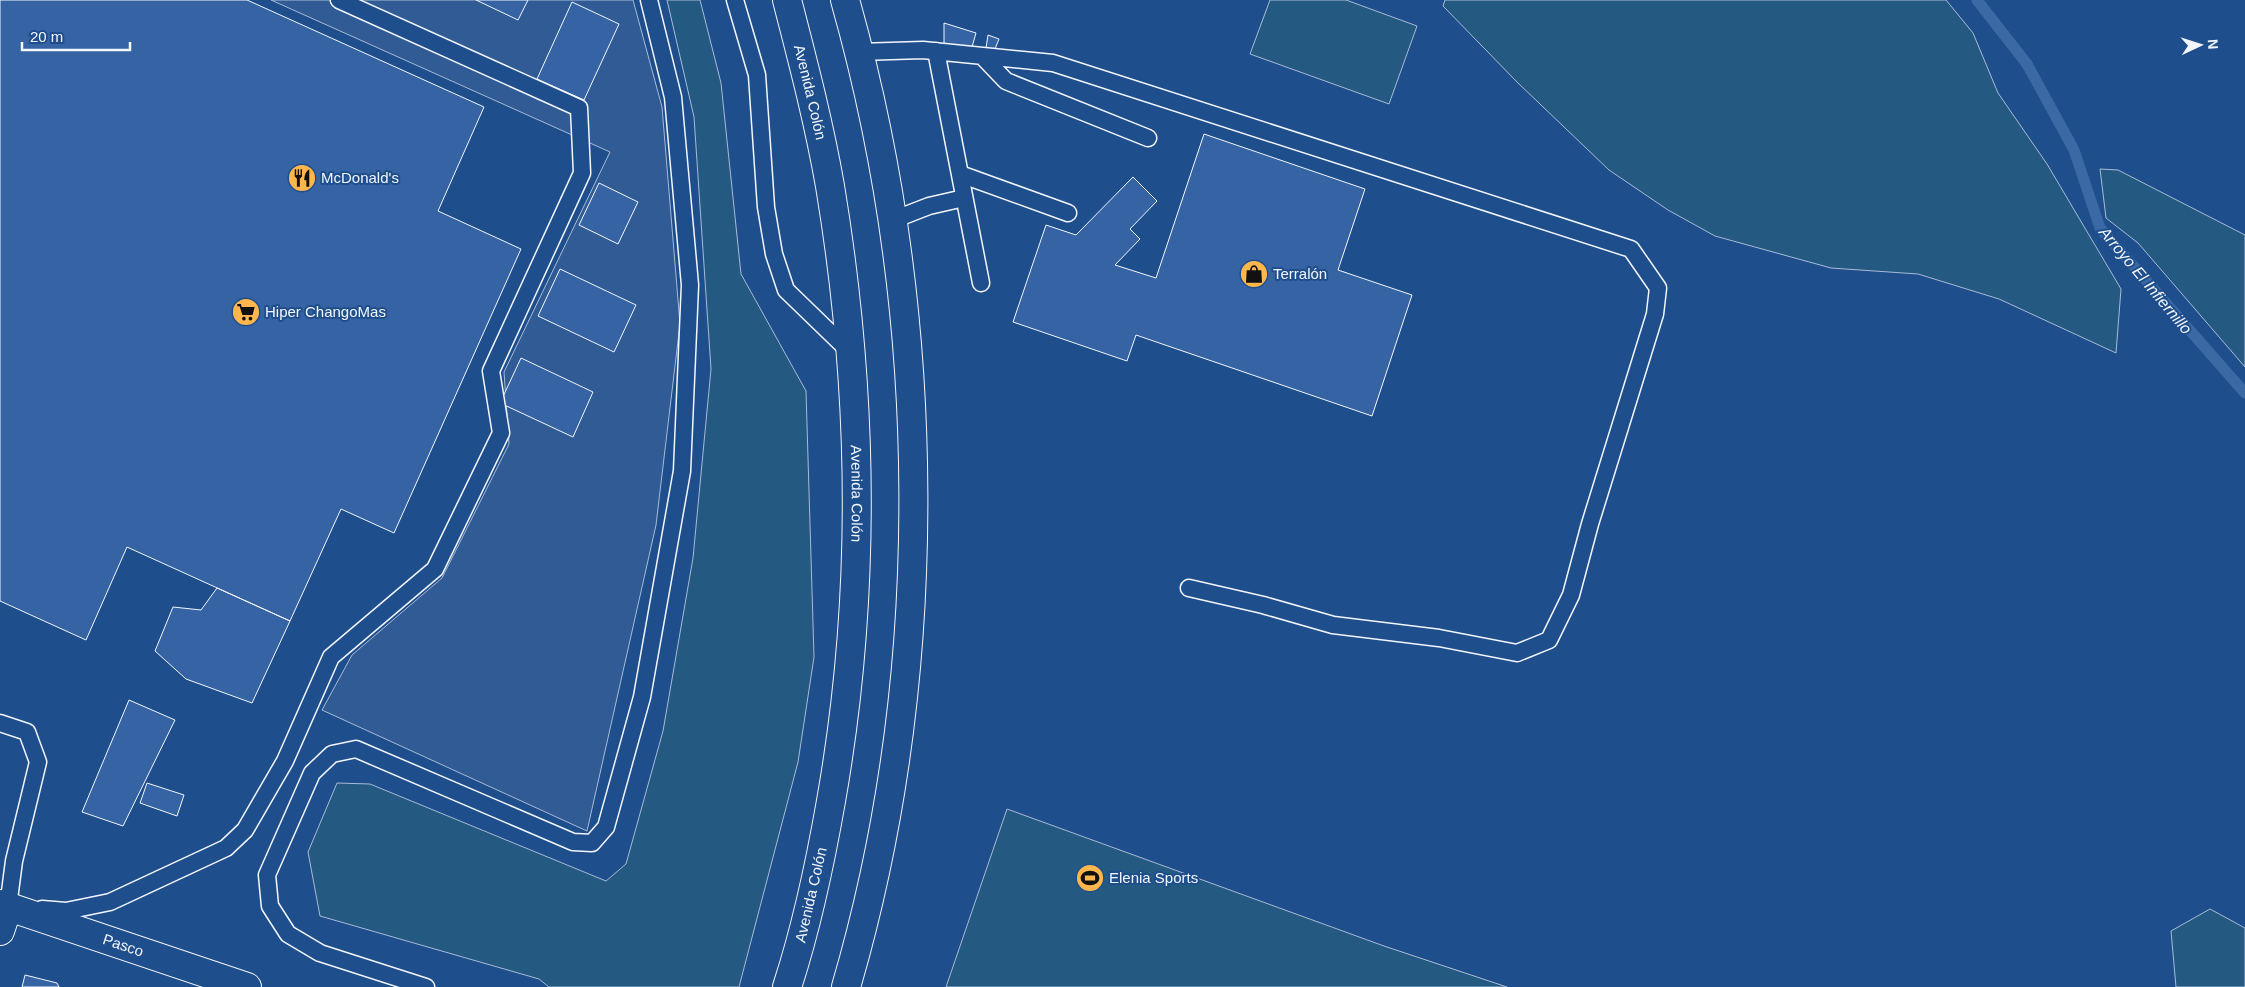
<svg xmlns="http://www.w3.org/2000/svg" width="2245" height="987" viewBox="0 0 2245 987" font-family="Helvetica,sans-serif">
  <style>
    .green { fill: #245a82; stroke: #a8bbd7 }
    .parking { fill: #305b95; stroke: #a8bbd7 }
    .lines { fill: none; stroke-linecap: round; stroke-linejoin: round }
    .stream { stroke: #3b69a3; stroke-width: 11 }
    .building { fill: #3563a3; stroke: #f2f6ff }
    .lane-casing { stroke: #f2f6ff; stroke-width: 19 }
    .street-casing { stroke: #f2f6ff; stroke-width: 30 }
    .primary-casing { stroke: #f2f6ff; stroke-width: 30 }
    .lane { stroke: #1f4e8c; stroke-width: 16 }
    .street { stroke: #1f4e8c; stroke-width: 28 }
    .primary { stroke: #1f4e8c; stroke-width: 28 }
    .labels { text-anchor: middle; stroke-width: 4; stroke-linejoin: round; paint-order: stroke }
    .street-label { font-size: 15px; fill: #f2f6ff; stroke: #1f4e8c }
    .poi-label { font-size: 15px; fill: #f2f6ff; stroke: #1f4e8c; text-anchor: start }
    .water-label { font-size: 16px; font-style: italic; fill: #f2f6ff; stroke: #1f4e8c }
  </style>
  <rect width="100%" height="100%" fill="#1f4e8c"/>
  <!-- green -->
  <path class="green" d="M 667,0 L 700,0 L 721,83 L 741,274 L 806,391 L 814,657 L 798,762 L 739,987 L 549,987 L 539,979 L 320,916 L 308,852 L 337,783 L 370,784 L 606,881 L 626,864 L 663,731 L 693,558 L 711,369 L 694,117 Z
    M 1270,0 L 1346,0 L 1417,26 L 1389,104 L 1250,54 Z
    M 1445,0 L 1946,0 L 1973,33 L 1998,93 L 2047,164 L 2121,289 L 2116,353 L 1999,299 L 1918,274 L 1831,268 L 1715,236 L 1668,210 L 1609,170 L 1518,83 L 1443,6 Z
    M 2100,169 L 2118,170 L 2245,235 L 2245,367 L 2138,243 L 2106,218 Z
    M 1007,809 L 1384,946 L 1507,987 L 946,987 Z
    M 2210,909 L 2245,928 L 2245,987 L 2176,987 L 2171,931 Z"/>
  <!-- parking -->
  <path class="parking" d="M 271,0 L 633,0 L 662,107 L 680,324 L 656,525 L 587,831 L 322,710 L 352,655 L 442,578 L 509,444 L 504,372 L 610,152 Z"/>
  <g class="lines">
    <!-- stream -->
    <path class="stream" d="M 1977,0 L 2027,64 L 2074,150 L 2100,228 L 2245,393"/>
  </g>
  <!-- building -->
  <path class="building" d="M 0,0 L 247,0 L 484,107 L 438,211 L 521,249 L 394,533 L 341,509 L 290,621 L 127,547 L 86,640 L 0,601 Z
    M 476,0 L 528,0 L 518,20 Z
    M 572,2 L 619,24 L 584,100 L 537,79 Z
    M 944,23 L 976,33 L 970,54 L 944,46 Z
    M 988,35 L 999,39 L 995,49 L 986,48 Z
    M 1204,134 L 1365,189 L 1338,270 L 1412,295 L 1372,416 L 1136,335 L 1127,361 L 1013,322 L 1046,225 L 1076,235 L 1133,177 L 1157,201 L 1130,229 L 1140,239 L 1115,265 L 1156,278 Z
    M 599,183 L 638,202 L 618,244 L 579,225 Z
    M 560,269 L 636,305 L 614,352 L 538,316 Z
    M 521,358 L 593,392 L 573,437 L 500,403 Z
    M 217,588 L 290,621 L 252,703 L 186,679 L 155,651 L 173,607 L 201,610 Z
    M 129,700 L 175,720 L 123,826 L 82,812 Z
    M 147,783 L 184,795 L 177,816 L 140,803 Z
    M 25,975 L 57,983 L 59,987 L 22,987 Z"/>
  <g class="lines">
    <defs>
      <path id="lane" d="M 735,0 L 757,75 L 766,207 L 774,254 L 786,290 L 850,352
        M 936,51 L 981,283
        M 859,52 L 923,50 L 1053,63 L 1631,249 L 1658,288 L 1655,314 L 1590,524 L 1571,595 L 1549,640 L 1517,653 L 1439,638 L 1333,625 L 1263,605 L 1189,588
        M 982,56 L 1006,81 L 1148,138
        M 960,174 L 1068,213
        M 893,220 L 929,206 L 964,198
        M 0,723 L 27,732 L 38,762 L 14,861 L 8,907 L 15,907
        M 42,909 L 66,911 L 110,902 L 226,848 L 245,830 L 285,761 L 331,657 L 435,569 L 501,433 L 491,371 L 582,173 L 579,108 L 339,0
        M 426,987 L 320,953 L 288,934 L 270,906 L 267,875 L 312,773 L 332,754 L 356,749 L 573,842 L 592,843 L 606,827 L 642,697 L 682,471 L 690,285 L 673,97 L 649,0"/>
      <g id="street">
        <path id="s1" d="M 0,904 L 247,987"/>
        <path d="M 0,931 L 8,907"/>
      </g>
      <g id="primary">
        <path id="s2" d="M 787,0 C 803,62 819,123 830,186 C 864,391 867,597 831,801 C 820,864 807,926 787,987"/>
        <path d="M 845,0 C 934,315 938,672 846,987"/>
      </g>
    </defs>
    <!-- lane casing -->
    <use href="#lane" class="lane-casing"/>
    <!-- street casing -->
    <use href="#street" class="street-casing"/>
    <!-- primary casing -->
    <use href="#primary" class="primary-casing"/>
    <!-- lane -->
    <use href="#lane" class="lane"/>
    <!-- street -->
    <use href="#street" class="street"/>
    <!-- primary -->
    <use href="#primary" class="primary"/>
  </g>
  <!-- icons -->
  <defs>
    <symbol id="restaurant-disc" viewBox="-11 -11 22 22"><circle r="9.5" fill="#ffb74d" stroke="#1f4e8c"/><path d="M-5-6h1v4h1v-4h1v4h1v-4h1v5L-1.5 .5V6h-2V.5L-5-1ZM5-6V6H3V1.5H1.5Q1.5-4 5-6Z" fill="#111"/></symbol>
    <symbol id="shop-disc" viewBox="-11 -11 22 22"><circle r="9.5" fill="#ffb74d" stroke="#1f4e8c"/><path d="M-5-2.5h2.3a2.7 3.5 0 0 1 5.4 0H5L5.5 6h-11ZM-1.5-2.5h3a1.5 2.3 0 0 0-3 0Z" fill="#111"/></symbol>
    <symbol id="supermarket-disc" viewBox="-11 -11 22 22"><circle r="9.5" fill="#ffb74d" stroke="#1f4e8c"/><path d="M-6-5.5h2.5l.6 2H6L4.5 2H-2.5L-4.4-4H-6ZM-1.5 3.2a1.3 1.3 0 1 0 .1 0ZM3 3.2a1.3 1.3 0 1 0 .1 0Z" fill="#111"/></symbol>
    <symbol id="stadium-disc" viewBox="-11 -11 22 22"><circle r="9.5" fill="#ffb74d" stroke="#1f4e8c"/><path d="M0-5a6.5 5 0 1 0 0 10a6.5 5 0 1 0 0-10ZM-3.5-1.8h7v3.6h-7Z" fill="#111"/></symbol>
  </defs>
  <g fill-rule="evenodd">
    <use href="#restaurant-disc" x="286" y="162" width="32" height="32"/>
    <use href="#shop-disc" x="1238" y="258" width="32" height="32"/>
    <use href="#supermarket-disc" x="230" y="296" width="32" height="32"/>
    <use href="#stadium-disc" x="1074" y="862" width="32" height="32"/>
  </g>
  <g class="labels">
    <!-- street labels -->
    <g class="street-label">
      <text dy="5" stroke="none"><textPath href="#s2" startOffset="95">Avenida Colón</textPath></text>
      <text dy="5" stroke="none"><textPath href="#s2" startOffset="500">Avenida Colón</textPath></text>
      <text transform="translate(811 895) rotate(-77)" y="5">Avenida Colón</text>
      <text dy="5" stroke="none"><textPath href="#s1" startOffset="130">Pasco</textPath></text>
    </g>
    <!-- poi labels -->
    <g class="poi-label">
      <text x="321" y="183">McDonald's</text>
      <text x="1273" y="279">Terralón</text>
      <text x="265" y="317">Hiper ChangoMas</text>
      <text x="1109" y="883">Elenia Sports</text>
    </g>
    <!-- water labels -->
    <g class="water-label">
      <text transform="translate(2146 280) rotate(50)" y="6">Arroyo El Infiernillo</text>
    </g>
  </g>
  <!-- north arrow -->
  <g transform="translate(2200 45) rotate(86)" stroke="#1f4e8c" stroke-width="4" paint-order="stroke">
  <path d="M0-4L9 19L0 12L-9 19Z" fill="#f2f6ff"/>
  <text y="-8" font-size="14" font-weight="bold" text-anchor="middle" fill="#f2f6ff">N</text>
  </g>
  <!-- scale -->
  <path d="M22 42v8h108v-8" fill="none" stroke="#f2f6ff" stroke-width="2.5"/>
  <text x="30" y="42" font-size="15" fill="#f2f6ff" stroke="#1f4e8c" stroke-width="4" paint-order="stroke">20 m</text>
</svg>
